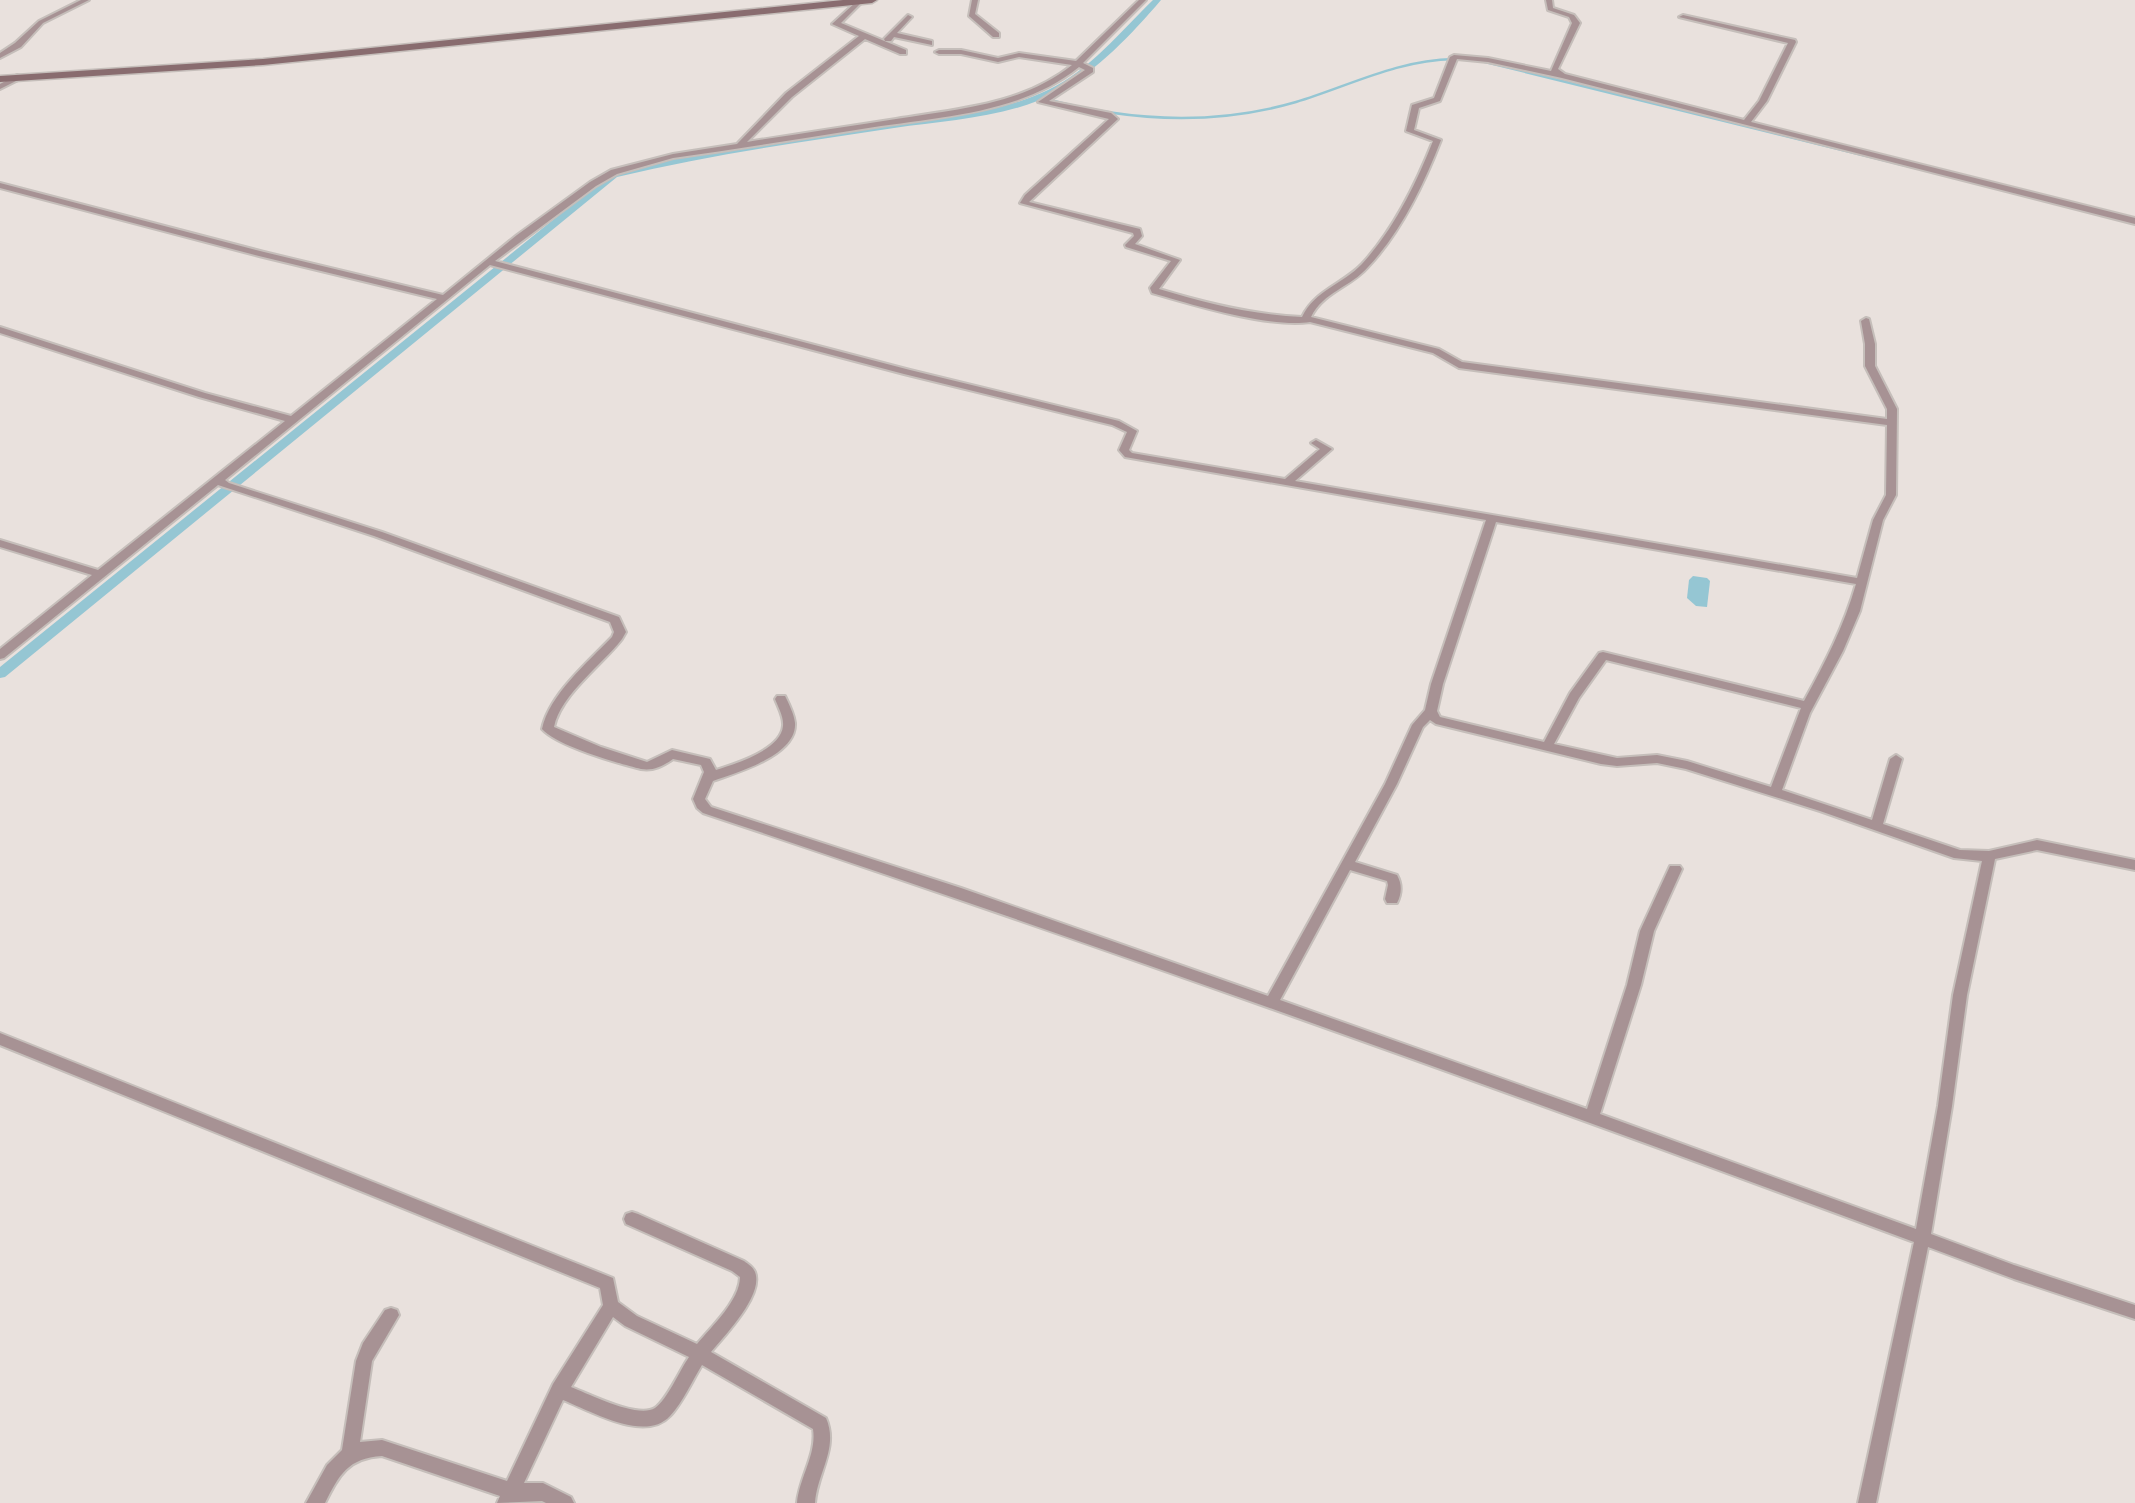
<svg xmlns="http://www.w3.org/2000/svg" width="2135" height="1503" viewBox="0 0 2135 1503" font-family="'Public Sans',sans-serif">
  <style>
    .water { fill: #95c6d3 }
    .lines { fill: none; stroke-linecap: round; stroke-linejoin: round }
    .stream { stroke: #95c6d3; stroke-width: 2.5 }
    .canal { fill: #95c6d3; fill-rule: evenodd }
    .minor-casing { stroke: #c5beba; stroke-width: 4 }
    .secondary-casing { stroke: #c5beba; stroke-width: 3 }
    .minor { fill: #a79294; fill-rule: evenodd }
    .secondary { fill: #896c6f; fill-rule: evenodd }
  </style>
  <rect width="100%" height="100%" fill="#e9e1dd"/>
  <!-- water -->
  <path class="water" d="M 1693,576 L 1707,578 L 1710,581 L 1707,607 L 1696,606 L 1687,598 L 1689,580 Z"/>
  <g class="lines">
    <!-- stream -->
    <path class="stream" d="M 1477,60 L 1915,168
      M 1039,97 C 1124,121 1210,127 1296,102 C 1349,86 1397,60 1454,59"/>
    <!-- canal -->
    <path class="canal" d="M 1153,0 L 1161,0 C 1132,34 1098,70 1059,91 C 1009,118 949,120 894,128 C 801,142 708,155 617,177 L 5,677 L 0,678 L 0,667 L 611,173 C 702,151 795,138 888,124 C 942,116 998,114 1048,90 C 1090,70 1120,32 1153,0 Z"/>
    <defs>
      <path id="minor" d="M 81,0 L 89,0 L 43,23 L 21,47 L 0,58 L 0,53 L 15,43 L 39,21 Z
        M 972,0 L 978,0 L 975,14 L 999,33 L 999,37 L 993,37 L 969,16 Z
        M 1139,0 L 1146,0 L 1083,63 L 1093,68 L 1093,72 L 1049,101 L 1111,113 L 1118,119 L 1029,202 L 1140,229 L 1142,236 L 1135,244 L 1180,260 L 1159,289 C 1205,303 1253,315 1302,317 C 1315,290 1343,284 1362,264 C 1394,229 1416,184 1433,141 L 1406,131 L 1412,105 L 1434,98 L 1450,57 L 1454,55 L 1488,58 L 1551,71 L 1572,23 L 1569,17 L 1548,10 L 1546,0 L 1552,0 L 1553,8 L 1574,15 L 1580,23 L 1558,69 L 1565,74 L 1744,120 L 1759,101 L 1788,43 L 1679,17 L 1683,15 L 1795,40 L 1796,42 L 1767,101 L 1751,122 L 2135,218 L 2135,224 L 1562,78 L 1488,62 L 1457,59 L 1440,101 L 1419,108 L 1414,130 L 1441,140 C 1424,184 1401,232 1368,267 C 1351,287 1323,292 1311,317 L 1439,349 L 1462,362 L 1887,419 L 1887,409 L 1865,366 L 1865,344 L 1861,321 L 1866,318 L 1869,319 L 1875,344 L 1875,366 L 1897,409 L 1896,495 L 1883,520 L 1860,611 L 1843,651 L 1810,713 L 1782,790 L 1872,820 L 1890,759 L 1896,755 L 1902,759 L 1883,824 L 1960,850 L 1989,851 L 2037,840 L 2135,860 L 2135,870 L 2037,850 L 1995,859 L 1967,995 L 1952,1106 L 1931,1234 L 2014,1265 L 2135,1305 L 2135,1319 L 2014,1279 L 1928,1247 L 1876,1503 L 1858,1503 L 1914,1242 C 1512,1093 1109,948 703,813 L 697,808 L 693,799 L 704,772 L 701,765 L 673,759 C 663,766 654,771 641,769 C 617,763 557,746 542,729 C 549,695 588,662 612,637 L 614,632 L 610,622 L 374,536 L 218,485 L 4,658 L 0,659 L 0,649 L 92,575 L 0,547 L 0,540 L 98,570 L 285,421 L 199,397 L 0,333 L 0,327 L 205,393 L 291,416 L 437,299 L 259,256 L 0,188 L 0,183 L 264,252 L 443,295 L 517,235 L 590,182 L 611,170 L 673,154 L 737,144 L 786,93 L 859,36 L 832,24 L 856,2 L 861,3 L 841,23 L 906,50 L 906,54 L 900,54 L 865,39 L 792,97 L 747,142 C 797,134 846,127 896,119 C 957,109 1022,105 1072,65 L 1019,57 L 998,62 L 961,54 L 939,54 L 935,52 L 939,50 L 961,50 L 998,58 L 1019,53 L 1076,61 ZM 1079,67 L 1085,70 L 1038,102 L 1109,119 L 1025,195 L 1020,203 L 1133,233 L 1134,236 L 1125,245 L 1126,247 L 1171,261 L 1150,288 L 1152,293 C 1193,305 1269,328 1310,322 L 1433,353 L 1459,368 L 1887,425 L 1886,495 L 1873,520 L 1857,578 L 1295,481 L 1332,449 L 1316,440 L 1311,443 L 1320,449 L 1285,479 L 1132,453 L 1129,450 L 1137,431 L 1119,421 L 910,370 L 495,261 L 596,186 L 617,174 L 673,158 C 736,149 799,139 862,129 C 935,117 1020,115 1079,67 ZM 490,265 L 904,374 L 1112,425 L 1127,432 L 1119,450 L 1125,457 L 1486,520 L 1431,684 L 1425,710 L 1412,725 L 1385,784 L 1268,996 L 961,888 L 711,807 L 705,799 L 713,781 C 737,772 797,756 795,723 C 794,714 789,704 785,696 L 777,696 L 775,699 C 778,707 784,717 783,726 C 781,750 735,764 716,770 L 710,759 L 672,750 L 647,762 L 601,747 L 554,727 C 561,694 602,665 622,639 L 626,632 L 619,617 L 382,532 L 229,483 L 225,480 ZM 1496,522 L 1856,584 C 1844,626 1825,663 1804,701 L 1603,652 L 1599,653 L 1570,693 L 1544,742 L 1440,717 L 1437,711 L 1443,684 ZM 1606,660 L 1801,708 L 1771,787 L 1687,761 L 1657,755 L 1617,758 L 1554,744 L 1579,698 ZM 1430,720 L 1436,724 L 1601,764 L 1617,766 L 1657,763 L 1686,769 L 1820,811 L 1954,858 L 1982,861 L 1953,995 L 1938,1106 L 1916,1229 L 1600,1114 L 1641,985 L 1654,931 L 1682,869 L 1680,866 L 1670,866 L 1640,931 L 1627,985 L 1587,1109 L 1280,1000 L 1350,870 L 1387,881 L 1388,885 L 1385,899 L 1387,903 L 1397,903 C 1402,893 1402,884 1397,875 L 1355,862 L 1397,784 L 1423,727 Z
        M 908,15 L 912,17 L 897,33 L 932,41 L 932,45 L 894,37 L 891,41 L 885,41 L 884,39 Z
        M 17,75 L 24,77 L 0,89 L 0,84 Z
        M 0,1033 L 613,1278 L 618,1302 L 637,1316 L 697,1344 C 712,1326 740,1300 740,1277 L 732,1271 L 626,1224 L 624,1219 L 626,1214 L 632,1212 L 638,1214 L 744,1261 C 748,1264 753,1267 755,1272 C 764,1295 725,1335 711,1352 L 826,1418 C 839,1448 817,1473 815,1503 L 797,1503 C 799,1478 817,1454 813,1429 L 702,1365 C 692,1381 683,1402 670,1416 C 645,1443 591,1411 563,1400 L 524,1483 L 543,1483 L 571,1497 L 574,1503 L 546,1503 L 542,1501 L 497,1503 L 500,1496 L 382,1456 C 348,1458 339,1475 325,1503 L 306,1503 L 327,1465 L 342,1450 L 356,1361 L 363,1343 L 385,1310 L 391,1308 L 397,1310 L 399,1315 L 372,1361 L 360,1442 L 382,1440 L 507,1481 L 553,1384 L 603,1305 L 600,1288 L 0,1045 ZM 613,1317 L 625,1326 L 689,1357 C 680,1370 667,1400 655,1408 C 638,1419 589,1394 571,1387 Z"/>
      <path id="secondary" d="M 843,0 L 877,0 L 872,3 L 263,65 L 0,82 L 0,76 L 263,59 Z"/>
    </defs>
    <!-- minor casing -->
    <use href="#minor" class="minor-casing"/>
    <!-- secondary casing -->
    <use href="#secondary" class="secondary-casing"/>
    <!-- minor -->
    <use href="#minor" class="minor"/>
    <!-- secondary -->
    <use href="#secondary" class="secondary"/>
  </g>
</svg>
